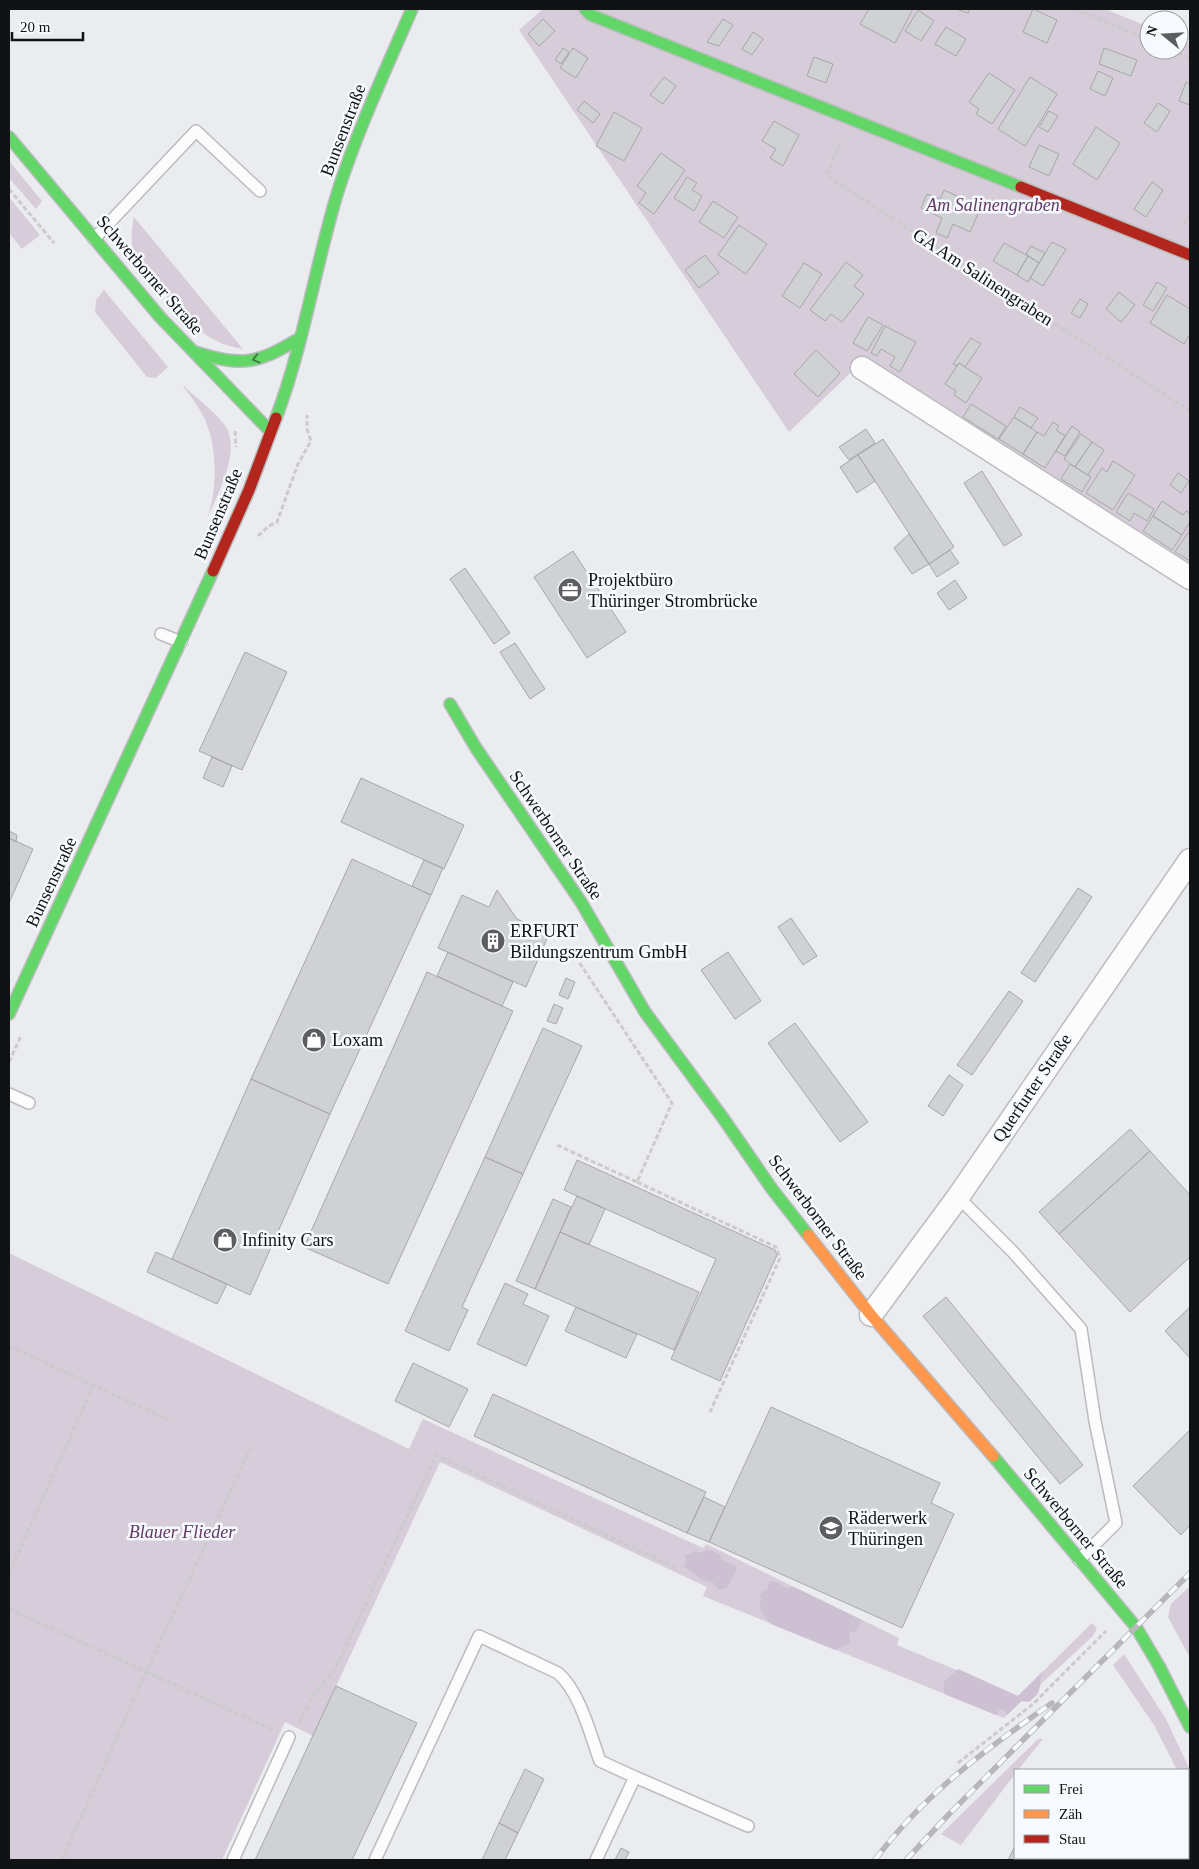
<svg xmlns="http://www.w3.org/2000/svg" width="1199" height="1869" viewBox="0 0 1199 1869" font-family="Georgia,serif">
  <style>
    .green { fill: #d7cdda }
    .forest { fill: #cec0d3 }
    .building { fill: #cfd1d3; stroke: #a6a7a9 }
    .lines { fill: none; stroke-linecap: round; stroke-linejoin: round }
    .lane-casing { stroke: #babcbe; stroke-width: 14 }
    .street-casing { stroke: #babcbe; stroke-width: 25 }
    .fast-casing { stroke: #babcbe; stroke-width: 14 }
    .slow-casing { stroke: #babcbe; stroke-width: 14 }
    .jam-casing { stroke: #babcbe; stroke-width: 14 }
    .path { stroke: #cbcbcb; stroke-width: 3; stroke-dasharray: 5 2.5; stroke-linecap: butt }
    .lane { stroke: #fcfcfd; stroke-width: 11 }
    .street { stroke: #fcfcfd; stroke-width: 22 }
    .fast { stroke: #63d668; stroke-width: 11 }
    .slow { stroke: #ff974d; stroke-width: 11 }
    .jam { stroke: #b3261e; stroke-width: 11 }
    .rail-casing { stroke: #b7b7b9; stroke-width: 5.5 }
    .rail { stroke: #f6f9fe; stroke-width: 4; stroke-dasharray: 11; stroke-linecap: butt }
    .oneway { stroke: #3e7e42 }
    .labels { text-anchor: middle; stroke-width: 5; stroke-linejoin: round; paint-order: stroke }
    .street-label { font-size: 18px; fill: #111214; stroke: #f6f9fe }
    .park-label { font-size: 18px; font-style: italic; fill: #603965; stroke: #f6f9fe }
    .poi-label { font-size: 18px; fill: #111214; stroke: #f6f9fe; text-anchor: start }
  </style>
  <rect width="100%" height="100%" fill="#eaecef"/>
  <!-- green -->
  <path class="green" d="M 543,9 L 1105,9 L 1149,27 L 1149,50 L 1179,50 L 1179,39 L 1190,44 L 1190,563 L 866,358 L 789,432 L 519,30 Z
    M 9,161 L 42,201 L 36,209 L 9,178 Z
    M 9,197 L 40,235 L 22,249 L 9,233 Z
    M 134,217 L 243,349 C 205,344 183,316 160,289 C 152,280 141,270 136,259 C 130,246 131,231 134,217 Z
    M 104,290 L 168,367 L 156,378 L 147,377 L 95,312 L 96,300 Z
    M 183,386 L 184,386 C 196,398 218,414 226,427 C 241,451 217,496 207,519 C 218,489 218,440 201,412 C 196,403 189,394 183,386 Z
    M 9,1253 L 409,1449 L 423,1419 L 703,1548 L 706,1544 L 899,1638 L 897,1645 L 1018,1696 L 1092,1623 L 1097,1628 L 1093,1636 L 1041,1684 L 1038,1694 L 1029,1702 L 1021,1701 L 1004,1718 L 703,1596 L 707,1587 L 440,1462 L 313,1736 L 285,1722 L 222,1860 L 9,1860 Z
    M 1190,1586 L 1190,1658 L 1168,1617 L 1171,1604 Z
    M 1124,1654 L 1166,1719 L 1190,1770 L 1190,1797 L 1188,1792 L 1188,1770 L 1177,1770 L 1154,1725 L 1113,1665 Z
    M 1038,1739 L 1043,1739 L 1018,1770 L 1015,1770 L 1015,1774 L 961,1845 L 941,1834 Z"/>
  <!-- forest -->
  <path class="forest" d="M 707,1550 C 716,1551 720,1553 723,1561 L 736,1566 L 737,1570 L 727,1588 L 718,1590 L 714,1583 L 702,1580 L 683,1566 L 686,1560 L 685,1555 L 696,1551 L 701,1553 Z
    M 773,1581 L 779,1583 L 786,1588 L 794,1587 L 862,1620 L 856,1631 L 849,1633 L 850,1644 L 835,1650 L 771,1624 L 759,1609 L 761,1600 L 759,1595 L 768,1588 L 768,1583 Z
    M 958,1669 L 1018,1696 L 1043,1671 C 1037,1686 1044,1689 1029,1702 L 1022,1701 L 1007,1715 L 1004,1709 L 999,1710 L 996,1715 L 944,1694 L 944,1682 Z"/>
  <!-- building -->
  <path class="building" d="M 869,9 L 913,9 L 895,43 L 860,24 Z
    M 956,9 L 970,9 L 968,13 Z
    M 1033,9 L 1057,20 L 1047,43 L 1023,32 Z
    M 918,10 L 934,21 L 921,41 L 905,31 Z
    M 543,19 L 555,31 L 539,46 L 528,34 Z
    M 723,19 L 733,25 L 719,46 L 707,42 Z
    M 946,27 L 966,39 L 956,56 L 935,44 Z
    M 753,32 L 763,39 L 752,55 L 742,49 Z
    M 563,48 L 569,52 L 561,64 L 555,60 Z
    M 573,48 L 588,58 L 576,78 L 560,68 Z
    M 1104,48 L 1137,60 L 1131,76 L 1099,64 Z
    M 814,57 L 833,64 L 826,83 L 807,76 Z
    M 1098,71 L 1113,78 L 1105,96 L 1090,89 Z
    M 989,73 L 1015,90 L 992,124 L 976,114 L 979,109 L 969,102 Z
    M 664,77 L 676,86 L 663,104 L 650,95 Z
    M 1030,77 L 1057,94 L 1025,146 L 998,129 Z
    M 1186,82 L 1190,84 L 1190,105 L 1179,101 Z
    M 584,101 L 600,114 L 593,123 L 577,110 Z
    M 1158,103 L 1170,111 L 1157,132 L 1144,123 Z
    M 1049,111 L 1058,116 L 1048,132 L 1039,127 Z
    M 614,112 L 642,128 L 624,161 L 596,146 Z
    M 774,121 L 799,135 L 783,166 L 770,158 L 776,149 L 762,141 Z
    M 1096,127 L 1120,143 L 1097,180 L 1073,164 Z
    M 1039,145 L 1059,154 L 1049,176 L 1029,167 Z
    M 661,153 L 685,170 L 654,214 L 639,203 L 646,193 L 637,186 Z
    M 687,177 L 697,183 L 692,190 L 702,196 L 694,211 L 674,198 Z
    M 1152,182 L 1163,190 L 1146,217 L 1134,209 Z
    M 944,190 L 981,207 L 970,232 L 953,224 L 947,238 L 936,233 L 942,218 L 921,208 L 927,194 L 940,199 Z
    M 713,201 L 738,217 L 724,238 L 699,222 Z
    M 739,225 L 767,244 L 746,274 L 718,255 Z
    M 1052,242 L 1066,249 L 1043,286 L 1030,278 Z
    M 1004,243 L 1028,256 L 1017,275 L 993,261 Z
    M 1031,246 L 1045,253 L 1039,263 L 1026,254 Z
    M 705,255 L 719,273 L 699,288 L 685,270 Z
    M 1028,256 L 1039,263 L 1028,282 L 1017,275 Z
    M 846,262 L 863,275 L 854,286 L 864,294 L 842,322 L 831,314 L 825,321 L 810,310 Z
    M 804,263 L 822,274 L 800,308 L 782,296 Z
    M 1157,282 L 1167,288 L 1153,311 L 1143,305 Z
    M 1119,292 L 1135,305 L 1121,322 L 1106,309 Z
    M 1167,295 L 1190,309 L 1190,334 L 1184,344 L 1150,323 Z
    M 1080,299 L 1088,304 L 1080,318 L 1071,313 Z
    M 868,317 L 883,325 L 867,351 L 853,343 Z
    M 885,326 L 916,342 L 900,372 L 890,366 L 895,357 L 881,349 L 877,356 L 871,353 Z
    M 971,338 L 981,344 L 965,367 L 959,363 L 957,366 L 953,364 Z
    M 816,350 L 840,373 L 818,397 L 794,374 Z
    M 959,363 L 982,378 L 966,403 L 954,395 L 956,391 L 945,384 Z
    M 971,404 L 1006,426 L 998,439 L 963,417 Z
    M 1020,407 L 1038,418 L 1031,428 L 1014,417 Z
    M 1014,417 L 1037,432 L 1023,454 L 999,439 Z
    M 1053,422 L 1059,426 L 1056,430 L 1065,436 L 1045,468 L 1023,454 L 1037,432 L 1044,436 Z
    M 1072,426 L 1080,432 L 1065,456 L 1056,451 Z
    M 866,429 L 875,443 L 849,460 L 839,447 Z
    M 1081,434 L 1092,442 L 1075,467 L 1064,459 Z
    M 883,439 L 954,547 L 929,564 L 858,455 Z
    M 1092,442 L 1104,450 L 1088,475 L 1075,467 Z
    M 858,455 L 875,481 L 857,493 L 840,467 Z
    M 1113,461 L 1135,475 L 1113,510 L 1086,493 L 1102,468 L 1107,472 Z
    M 1070,464 L 1091,477 L 1082,492 L 1061,479 Z
    M 982,471 L 1022,535 L 1004,546 L 964,483 Z
    M 1178,473 L 1189,481 L 1181,493 L 1170,485 Z
    M 1128,493 L 1154,509 L 1147,521 L 1134,513 L 1130,521 L 1116,512 Z
    M 1162,501 L 1183,515 L 1186,511 L 1190,513 L 1190,522 L 1182,535 L 1153,516 Z
    M 1153,516 L 1182,535 L 1172,550 L 1143,531 Z
    M 1188,533 L 1190,534 L 1190,561 L 1175,552 Z
    M 909,534 L 929,564 L 912,574 L 894,548 Z
    M 950,550 L 959,563 L 937,577 L 929,564 Z
    M 573,551 L 626,632 L 587,658 L 534,577 Z
    M 465,568 L 510,633 L 494,644 L 450,579 Z
    M 955,580 L 967,598 L 949,610 L 937,593 Z
    M 515,643 L 545,689 L 530,699 L 500,652 Z
    M 245,652 L 287,672 L 242,770 L 199,751 Z
    M 212,757 L 232,766 L 223,787 L 203,778 Z
    M 361,778 L 464,825 L 444,869 L 341,822 Z
    M 9,831 L 17,835 L 16,842 L 9,838 Z
    M 9,838 L 33,849 L 9,903 Z
    M 352,859 L 431,895 L 330,1114 L 251,1079 Z
    M 424,860 L 443,868 L 431,895 L 412,886 Z
    M 1078,888 L 1092,897 L 1035,982 L 1021,973 Z
    M 497,890 L 517,919 L 549,934 L 526,987 L 438,948 L 462,895 L 489,907 Z
    M 791,918 L 817,956 L 803,965 L 778,927 Z
    M 448,952 L 513,982 L 502,1006 L 437,976 Z
    M 728,952 L 761,1001 L 735,1019 L 701,970 Z
    M 427,972 L 513,1011 L 388,1284 L 304,1247 Z
    M 566,978 L 575,982 L 568,999 L 559,995 Z
    M 1009,991 L 1023,1001 L 972,1075 L 957,1065 Z
    M 554,1004 L 563,1008 L 556,1024 L 547,1021 Z
    M 795,1023 L 868,1122 L 840,1142 L 768,1043 Z
    M 543,1028 L 582,1046 L 523,1174 L 485,1157 Z
    M 949,1075 L 963,1085 L 943,1116 L 928,1106 Z
    M 251,1079 L 330,1114 L 250,1295 L 172,1259 Z
    M 1130,1129 L 1150,1151 L 1059,1234 L 1039,1212 Z
    M 1150,1151 L 1190,1195 L 1190,1257 L 1130,1312 L 1059,1234 Z
    M 485,1157 L 523,1174 L 462,1307 L 468,1310 L 449,1351 L 405,1331 Z
    M 577,1160 L 775,1250 L 777,1255 L 720,1381 L 671,1359 L 716,1259 L 564,1190 Z
    M 577,1196 L 605,1209 L 589,1245 L 560,1232 Z
    M 553,1199 L 571,1207 L 535,1289 L 516,1281 Z
    M 560,1232 L 699,1292 L 674,1350 L 535,1289 Z
    M 156,1252 L 227,1284 L 217,1304 L 147,1272 Z
    M 505,1283 L 528,1294 L 523,1304 L 549,1316 L 526,1366 L 477,1344 Z
    M 946,1297 L 1083,1465 L 1060,1484 L 923,1316 Z
    M 576,1307 L 637,1334 L 626,1358 L 565,1331 Z
    M 1190,1307 L 1190,1358 L 1165,1331 Z
    M 413,1363 L 468,1389 L 449,1427 L 395,1401 Z
    M 493,1394 L 706,1492 L 687,1533 L 474,1436 Z
    M 771,1407 L 940,1483 L 931,1503 L 954,1514 L 902,1628 L 709,1542 Z
    M 1190,1430 L 1190,1525 L 1181,1535 L 1133,1486 Z
    M 704,1497 L 725,1507 L 709,1542 L 687,1533 Z
    M 336,1686 L 417,1723 L 352,1860 L 255,1860 Z
    M 525,1769 L 544,1779 L 518,1833 L 499,1823 Z
    M 499,1823 L 518,1833 L 505,1860 L 482,1860 Z
    M 1015,1846 L 1015,1858 L 1071,1858 L 1076,1860 L 1008,1860 Z
    M 621,1848 L 629,1852 L 625,1860 L 615,1860 Z"/>
  <g class="lines">
    <defs>
      <path id="lane" d="M 94,239 L 196,131 L 260,191
        M 161,634 L 181,642
        M 9,1094 L 29,1103
        M 958,1197 L 1013,1252 L 1081,1329 L 1095,1421 L 1116,1523 L 1079,1560
        M 635,1777 L 748,1826
        M 233,1860 L 289,1737
        M 375,1860 L 479,1636 L 558,1673 C 580,1692 590,1734 600,1761 L 635,1777 L 596,1860"/>
      <path id="street" d="M 862,368 L 1190,578
        M 871,1315 L 958,1197 L 1190,860"/>
      <path id="fast" d="M 585,9 L 591,15 L 1021,187
        M 9,137 L 160,317 L 270,431
        M 195,352 C 243,367 257,364 300,338
        M 276,418 C 304,344 315,266 338,191 C 358,129 386,69 412,9
        M 450,704 L 476,748 L 581,902 L 645,1012 L 723,1118 L 772,1189 L 808,1235
        M 9,1014 L 213,571
        M 993,1456 L 1136,1627 L 1159,1666 L 1190,1727"/>
      <path id="slow" d="M 808,1235 L 871,1315 L 993,1456"/>
      <path id="jam" d="M 1021,187 L 1190,255
        M 213,571 L 249,490 L 276,418"/>
    </defs>
    <!-- lane casing -->
    <use href="#lane" class="lane-casing"/>
    <!-- street casing -->
    <use href="#street" class="street-casing"/>
    <!-- fast casing -->
    <use href="#fast" class="fast-casing"/>
    <!-- slow casing -->
    <use href="#slow" class="slow-casing"/>
    <!-- jam casing -->
    <use href="#jam" class="jam-casing"/>
    <!-- path -->
    <path class="path" d="M 1076,9 L 1149,40
      M 1171,50 L 1190,58
      M 840,142 L 827,176 L 1190,411
      M 9,189 L 54,243
      M 1183,225 L 1190,215
      M 235,431 L 236,447
      M 258,536 L 269,526 L 277,522 L 298,464 L 311,441 L 307,429 L 307,415
      M 9,1062 L 21,1036
      M 557,1145 L 637,1182 L 672,1103 L 579,962
      M 637,1182 L 776,1247 L 780,1258 L 710,1412
      M 9,1346 L 169,1420
      M 9,1574 L 93,1386
      M 9,1609 L 274,1730
      M 299,1723 L 313,1696 L 335,1669 L 436,1455 L 676,1568
      M 958,1763 L 1033,1704 L 1106,1631
      M 62,1860 L 146,1672 L 251,1447"/>
    <!-- lane -->
    <use href="#lane" class="lane"/>
    <!-- street -->
    <use href="#street" class="street"/>
    <!-- fast -->
    <use href="#fast" class="fast"/>
    <!-- slow -->
    <use href="#slow" class="slow"/>
    <!-- jam -->
    <use href="#jam" class="jam"/>
    <defs>
      <path id="rail" d="M 875,1860 C 922,1796 987,1748 1052,1703
        M 906,1860 L 952,1811 L 1190,1573"/>
    </defs>
    <!-- rail casing -->
    <use href="#rail" class="rail-casing"/>
    <!-- rail -->
    <use href="#rail" class="rail"/>
  </g>
  <!-- one-way arrows -->
  <defs><path id="oneway-chevron" d="M-2-3.5L2.5 0L-2 3.5" fill="none" stroke-width="1.6" stroke-linecap="round" stroke-linejoin="round" transform="scale(1.25)"/></defs>
  <use class="oneway" href="#oneway-chevron" transform="translate(256 359) rotate(165)"/>
  <!-- icons -->
  <defs>
    <symbol id="office-disc" viewBox="-11 -11 22 22"><circle r="9.5" fill="#5d5e61" stroke="#f6f9fe"/><path d="M-6-3h4V-5.5h4V-3h4V5H-6ZM-1-4.5V-3h2v-1.5ZM-6 0V1H6V0Z" fill="#fff"/></symbol>
    <symbol id="building-disc" viewBox="-11 -11 22 22"><circle r="9.5" fill="#5d5e61" stroke="#f6f9fe"/><path d="M-4-6H4V6H1V3H-1V6H-4ZM-2.5-4.3h1.7v1.8h-1.7ZM.8-4.3h1.7v1.8H.8ZM-2.5-1h1.7V.8h-1.7ZM.8-1h1.7V.8H.8Z" fill="#fff"/></symbol>
    <symbol id="shop-disc" viewBox="-11 -11 22 22"><circle r="9.5" fill="#5d5e61" stroke="#f6f9fe"/><path d="M-5-2.5h2.3a2.7 3.5 0 0 1 5.4 0H5L5.5 6h-11ZM-1.5-2.5h3a1.5 2.3 0 0 0-3 0Z" fill="#fff"/></symbol>
    <symbol id="university-disc" viewBox="-11 -11 22 22"><circle r="9.5" fill="#5d5e61" stroke="#f6f9fe"/><path d="M0-5L7-2L0 1L-7-2ZM-4 1L0 2.5L4 1V4Q0 6-4 4Z" fill="#fff"/></symbol>
  </defs>
  <g fill-rule="evenodd">
    <use href="#office-disc" x="556" y="576" width="28" height="28"/>
    <use href="#building-disc" x="479" y="927" width="28" height="28"/>
    <use href="#shop-disc" x="300" y="1026" width="28" height="28"/>
    <use href="#shop-disc" x="211" y="1226" width="28" height="28"/>
    <use href="#university-disc" x="817" y="1514" width="28" height="28"/>
  </g>
  <g class="labels">
    <!-- street labels -->
    <g class="street-label">
      <text transform="translate(343 130) rotate(-69)" y="6">Bunsenstraße</text>
      <text transform="translate(150 275) rotate(49)" y="6">Schwerborner Straße</text>
      <text transform="translate(983 277) rotate(33)" y="6">GA Am Salinengraben</text>
      <text transform="translate(218 514) rotate(-67)" y="6">Bunsenstraße</text>
      <text transform="translate(556 835) rotate(56)" y="6">Schwerborner Straße</text>
      <text transform="translate(51 882) rotate(-65)" y="6">Bunsenstraße</text>
      <text transform="translate(1032 1088) rotate(-56)" y="6">Querfurter Straße</text>
      <text transform="translate(818 1217) rotate(53)" y="6">Schwerborner Straße</text>
      <text transform="translate(1076 1528) rotate(50)" y="6">Schwerborner Straße</text>
    </g>
    <!-- park labels -->
    <g class="park-label">
      <text x="993" y="211">Am Salinengraben</text>
      <text x="182" y="1538">Blauer Flieder</text>
    </g>
    <!-- poi labels -->
    <g class="poi-label">
      <text x="588" y="586">Projektbüro<tspan x="588" dy="21">Thüringer Strombrücke</tspan></text>
      <text x="510" y="937">ERFURT<tspan x="510" dy="21">Bildungszentrum GmbH</tspan></text>
      <text x="332" y="1046">Loxam</text>
      <text x="242" y="1246">Infinity Cars</text>
      <text x="848" y="1524">Räderwerk<tspan x="848" dy="21">Thüringen</tspan></text>
    </g>
  </g>
  <!-- border -->
  <rect width="1199" height="1869" fill="none" stroke="#111214" stroke-width="20"/>
  <!-- legend -->
  <rect x="1014" y="1769" width="175" height="90" fill="#f6f9fe" stroke="#9a9da0"/>
  <rect x="1024" y="1785" width="25" height="8" fill="#63d668" stroke="#9a9da0"/>
  <text x="1059" y="1794" font-size="15" fill="#111214">Frei</text>
  <rect x="1024" y="1810" width="25" height="8" fill="#ff974d" stroke="#9a9da0"/>
  <text x="1059" y="1819" font-size="15" fill="#111214">Zäh</text>
  <rect x="1024" y="1835" width="25" height="8" fill="#b3261e" stroke="#9a9da0"/>
  <text x="1059" y="1844" font-size="15" fill="#111214">Stau</text>
  <!-- north arrow -->
  <g transform="translate(1164 35) rotate(288)"><circle r="24" fill="#f6f9fe" stroke="#9a9da0"/>
  <path d="M0-4L9 19L0 12L-9 19Z" fill="#5d5e61"/>
  <text y="-8" font-size="14" font-weight="bold" text-anchor="middle" fill="#111214">N</text>
  </g>
  <!-- scale -->
  <path d="M12 32v8h71v-8" fill="none" stroke="#111214" stroke-width="2.5"/>
  <text x="20" y="32" font-size="15" fill="#111214" stroke="#f6f9fe" stroke-width="4" paint-order="stroke">20 m</text>
</svg>
